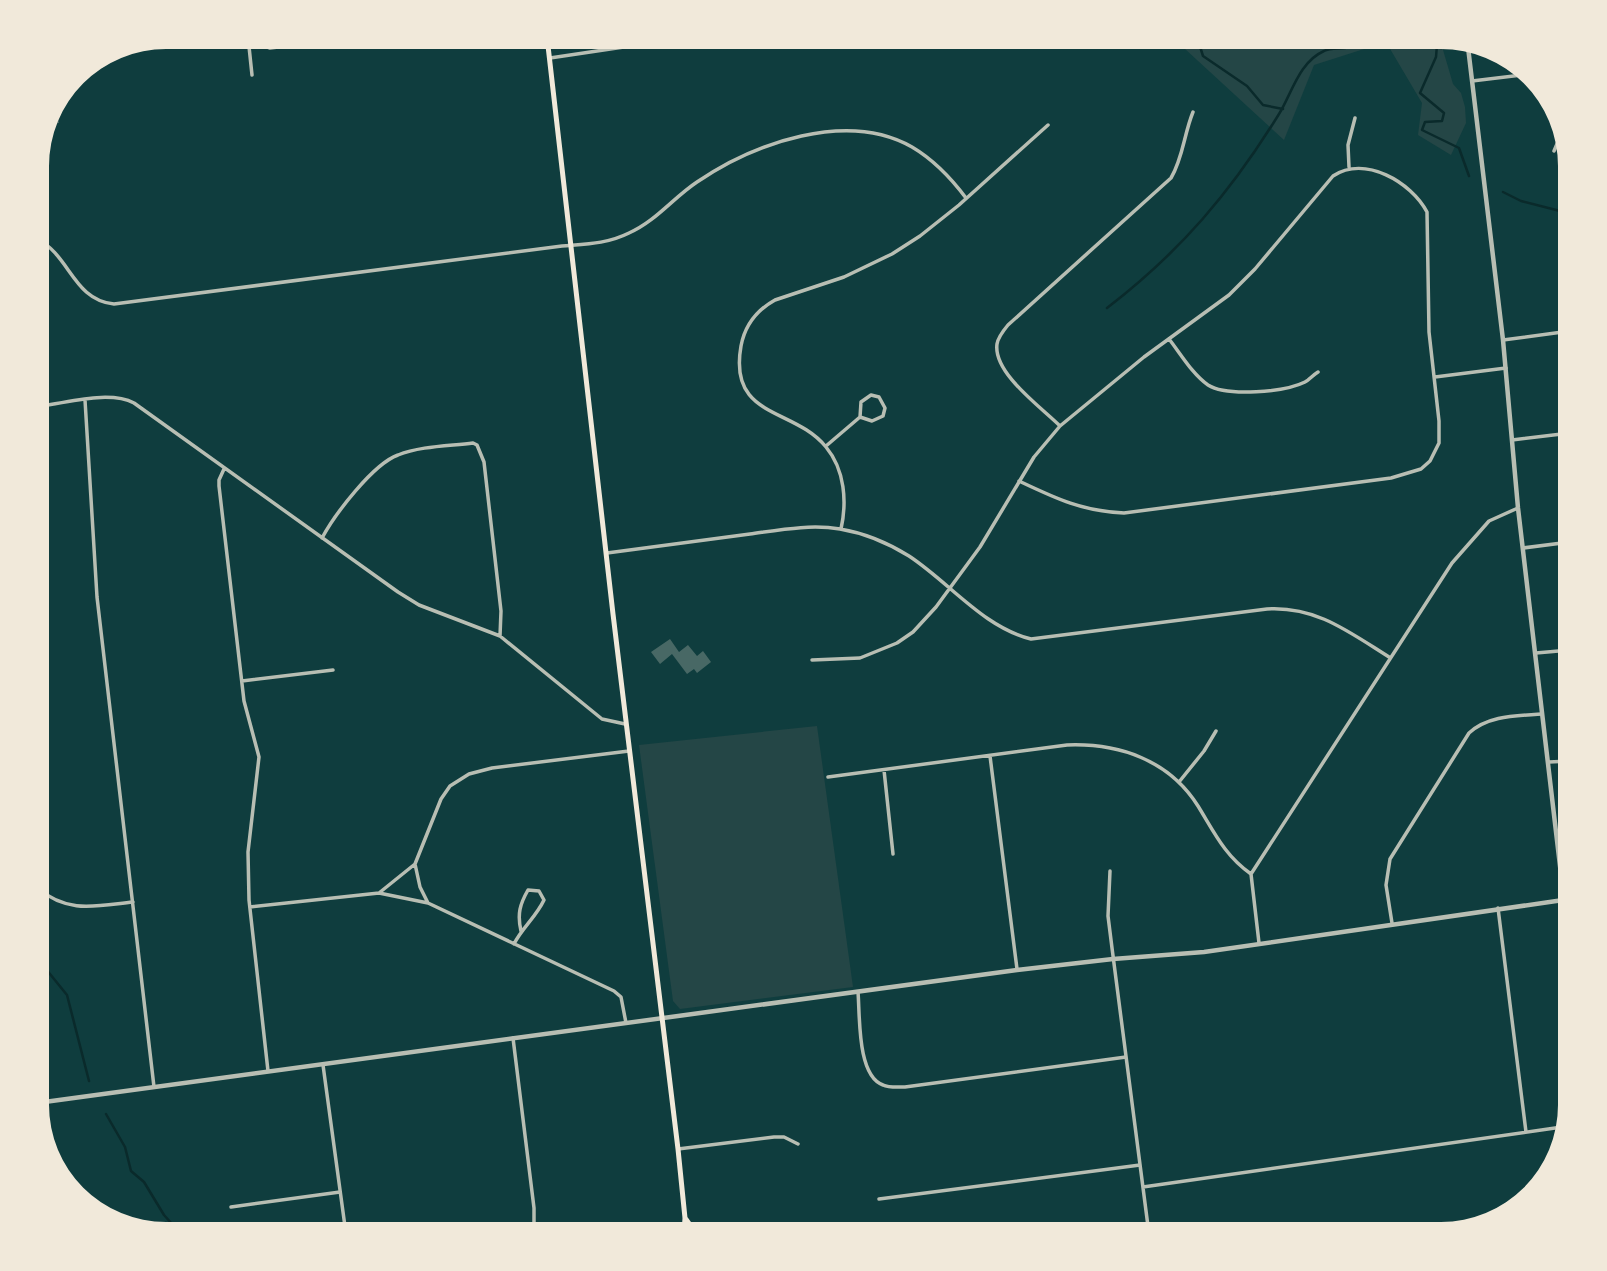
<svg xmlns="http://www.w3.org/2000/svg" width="1607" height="1271" viewBox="0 0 1607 1271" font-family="Inter,sans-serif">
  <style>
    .green { fill: #244646 }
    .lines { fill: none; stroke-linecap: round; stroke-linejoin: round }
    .stream { stroke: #0a2a2b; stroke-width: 2.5 }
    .building { fill: #486865 }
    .minor { stroke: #b8beb3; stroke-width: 3.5 }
    .tertiary { stroke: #b8beb3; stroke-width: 4.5 }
    .secondary { stroke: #f1e9da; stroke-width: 5 }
  </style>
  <rect width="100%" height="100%" fill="#0f3d3e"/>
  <!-- green -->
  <path class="green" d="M 1172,37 L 1434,37 L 1441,43 L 1453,84 L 1461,93 L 1465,107 L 1466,123 L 1451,155 L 1418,135 L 1422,103 L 1386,42 L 1314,65 L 1284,140 Z
    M 817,726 L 853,987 L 680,1009 L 673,1001 L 639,745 Z"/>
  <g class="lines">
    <!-- stream -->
    <path class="stream" d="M 1197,37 L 1203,56 L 1247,86 L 1263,105 L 1283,109
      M 1432,37 L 1437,45 L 1436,57 L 1420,93 L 1444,113 L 1442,121 L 1425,122 L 1422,130 L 1459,148 L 1469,176
      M 1503,192 L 1521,201 L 1564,212 L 1570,221
      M 1107,308 C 1180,252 1231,192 1279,114 C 1292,93 1299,62 1324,51 C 1330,48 1339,49 1345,48 C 1358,46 1369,41 1381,37
      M 37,958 L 67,995 L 89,1081
      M 106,1114 L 125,1147 L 131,1171 L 144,1182 L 164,1215 L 181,1234"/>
  </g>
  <!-- building -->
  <path class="building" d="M 66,88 L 70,96 L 55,103 L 59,123 L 46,125 L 50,109 Z
    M 670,639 L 679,652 L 688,645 L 697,656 L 703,651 L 711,662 L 697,673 L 694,669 L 687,674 L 672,654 L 660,664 L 651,652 Z"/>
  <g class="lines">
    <!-- minor -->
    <path class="minor" d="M 248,37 L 252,75
      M 134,49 L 221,38 L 248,40 L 270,48 L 363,37
      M 550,58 L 691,37
      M 1472,81 L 1530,74
      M 1554,151 L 1562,132
      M 1349,167 L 1348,145 L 1355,118
      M 37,239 C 70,255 73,300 114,304 L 562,246 C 586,244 607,244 629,233 C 656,221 673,198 697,182 C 754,143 847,110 912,147 C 934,160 951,178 966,198
      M 1169,339 C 1180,353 1193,375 1208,385 C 1227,397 1285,392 1305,382 C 1309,380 1313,375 1318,372
      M 1503,340 L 1570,331
      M 1435,377 L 1506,368
      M 871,395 L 879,397 L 885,408 L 883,416 L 872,421 L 860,417 L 861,402 Z
      M 85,400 L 97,597 L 154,1087
      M 37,407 C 64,403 109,390 134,403 L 398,592 L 419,605 L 500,636 L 602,719 L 625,724
      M 1060,426 C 1041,407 993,373 997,344 C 998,337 1003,331 1008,325 L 1171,178 C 1183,158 1184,134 1193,112
      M 1512,440 L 1570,433
      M 826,446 L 860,417
      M 224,469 L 219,480 L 219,486 L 244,701 L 259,757 L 248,852 L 249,900 L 268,1071
      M 841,529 C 847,502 845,470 826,447 C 794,407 728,419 741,346 C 745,325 757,310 775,300 L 844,277 L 892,254 L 920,236 L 959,205 L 1048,125
      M 322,538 C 335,514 373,464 398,455 C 420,446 449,446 473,443 L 477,445 L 484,462 L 501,611 L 500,636
      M 1523,548 L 1570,542
      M 607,553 C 655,547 702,540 750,534 C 779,530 810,524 840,529 C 864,533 888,543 909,556 C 950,583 983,627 1031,639 L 1267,609 C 1316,606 1349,632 1389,657
      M 1536,653 L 1570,650
      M 812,660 L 860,658 L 897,643 L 913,632 L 936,607 L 980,547 L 1034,457 L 1060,426 L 1144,357 L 1229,295 L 1255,269 L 1333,176 C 1365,155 1411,182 1427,212 L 1429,332 L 1439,421 L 1439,443 L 1430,461 L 1421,469 L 1391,478 L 1124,513 C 1082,511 1057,499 1019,481
      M 242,681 L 333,670
      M 990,756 L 1017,969
      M 1549,762 L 1570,761
      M 884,770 L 893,854
      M 828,777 L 1067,745 C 1119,743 1169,760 1198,806 C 1214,832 1225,856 1251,874
      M 1179,782 L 1204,751 L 1216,731
      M 415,864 L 420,887 L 428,903
      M 1110,871 L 1108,916 L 1112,948 L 1149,1234
      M 37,888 C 69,914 95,906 133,902
      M 379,893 L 428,903 L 614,991 L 621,997 L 626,1023
      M 250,907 L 379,893 L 415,864 L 441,799 L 450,786 L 469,774 L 492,768 L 629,751
      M 1498,908 L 1526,1132
      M 1392,923 L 1386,885 L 1390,859 L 1469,733 C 1489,715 1517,716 1542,714
      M 1259,943 L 1251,874 L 1452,563 L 1489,521 L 1518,508
      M 514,944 C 522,928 536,917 544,900 L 539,891 L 528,890 C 520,904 517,914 521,931
      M 858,992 C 860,1016 857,1076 883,1085 C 889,1088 898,1087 905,1087 L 1126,1057
      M 513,1038 L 534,1208 L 534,1234
      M 323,1065 L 346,1234
      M 678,1149 L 774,1137 L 784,1137 L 798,1144
      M 1143,1187 L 1562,1127
      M 879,1199 L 1140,1165
      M 231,1207 L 340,1192"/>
    <!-- tertiary -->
    <path class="tertiary" d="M 1468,47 L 1503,340 L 1518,508 L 1564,900
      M 37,1103 L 1017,970 L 1113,959 L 1204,952 L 1570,899"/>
    <!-- secondary -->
    <path class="secondary" d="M 547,37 L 613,614 L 678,1149 L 685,1218 L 684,1234
      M 685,1218 L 690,1225 L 690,1234"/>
  </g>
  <!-- crop -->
  <path d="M0 0H1607V1271H0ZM166 49H1441A117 117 0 0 1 1558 166V1105A117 117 0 0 1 1441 1222H166A117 117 0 0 1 49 1105V166A117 117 0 0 1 166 49Z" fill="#f1e9da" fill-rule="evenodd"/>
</svg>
